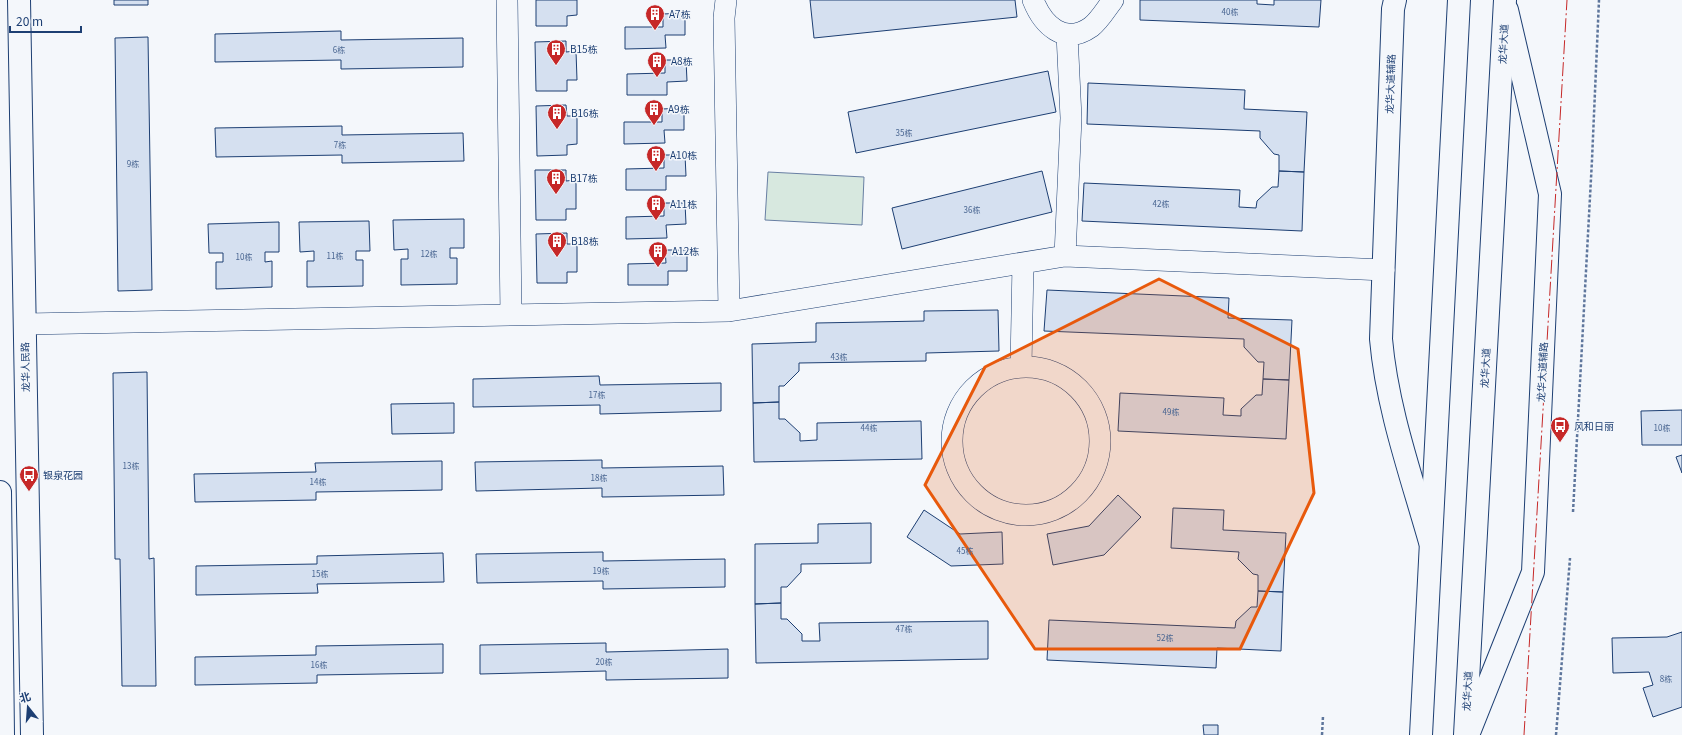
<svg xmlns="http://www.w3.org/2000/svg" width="1682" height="735" viewBox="0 0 1682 735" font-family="Georgia,'Noto Sans SC',serif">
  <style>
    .green { fill: #d7e8df; stroke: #687fa3 }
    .building { fill: #d5e0f0; stroke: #1d3f73 }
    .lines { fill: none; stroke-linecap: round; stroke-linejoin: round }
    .street-casing { stroke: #1d3f73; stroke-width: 22 }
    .secondary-casing { stroke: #1d3f73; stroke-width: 24 }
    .primary-casing { stroke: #1d3f73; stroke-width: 24 }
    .path { stroke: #5e769c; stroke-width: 2.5; stroke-dasharray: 3 2; stroke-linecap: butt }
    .street { stroke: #f4f7fb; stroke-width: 21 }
    .secondary { stroke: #f4f7fb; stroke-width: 22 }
    .primary { stroke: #f4f7fb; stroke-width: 22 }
    .power { stroke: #c62828; stroke-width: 1; stroke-dasharray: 14 3 2 3; stroke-linecap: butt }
    .marked { fill: #e8590c; fill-opacity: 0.2; stroke: #e8590c; stroke-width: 3; stroke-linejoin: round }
    .labels { text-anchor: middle; stroke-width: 3; stroke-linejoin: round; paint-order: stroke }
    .number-label { font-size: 8px; fill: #4b6792 }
    .poi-label { font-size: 10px; fill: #1d3f73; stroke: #f4f7fb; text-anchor: start }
    .street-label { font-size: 10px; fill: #1d3f73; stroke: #f4f7fb }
  </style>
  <rect width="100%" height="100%" fill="#f4f7fb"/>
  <!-- green -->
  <path class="green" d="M 768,172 L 864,177 L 862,225 L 765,220 Z"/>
  <!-- building -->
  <path class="building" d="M 114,0 L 148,0 L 148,5 L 114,5 Z
    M 536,0 L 577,0 L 577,15 L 567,16 L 567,26 L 536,26 Z
    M 810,0 L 1015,0 L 1017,17 L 814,38 Z
    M 1140,0 L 1257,0 L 1257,4 L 1274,5 L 1274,0 L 1321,0 L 1319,27 L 1140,20 Z
    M 685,13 L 685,35 L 665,35 L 666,48 L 625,49 L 625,27 L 663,27 L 663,14 Z
    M 341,31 L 341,40 L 463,38 L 463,67 L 341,69 L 341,60 L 215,62 L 215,34 Z
    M 148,37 L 152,290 L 118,291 L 115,38 Z
    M 566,41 L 566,52 L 576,51 L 577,80 L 567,80 L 567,91 L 536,91 L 535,42 Z
    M 665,60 L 686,60 L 687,81 L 667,82 L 667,95 L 627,95 L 627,74 L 665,73 Z
    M 1048,71 L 1056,112 L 856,153 L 848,112 Z
    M 1088,83 L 1245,90 L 1244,109 L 1307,112 L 1304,172 L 1279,171 L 1279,155 L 1274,154 L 1260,138 L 1260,131 L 1087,124 Z
    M 566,105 L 567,116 L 577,116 L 577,144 L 567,145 L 567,155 L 537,156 L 536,106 Z
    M 684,108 L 684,130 L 664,130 L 665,143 L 624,144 L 624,122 L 662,122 L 662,109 Z
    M 342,126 L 342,135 L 463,133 L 464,161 L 342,163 L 342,155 L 216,157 L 215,128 Z
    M 664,155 L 685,155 L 686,176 L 666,176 L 666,190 L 626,190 L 626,169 L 664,168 Z
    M 535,170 L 566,170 L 566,181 L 576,180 L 576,209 L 566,209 L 566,220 L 536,220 Z
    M 1042,171 L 1052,212 L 902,249 L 892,208 Z
    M 1279,171 L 1304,172 L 1302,231 L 1082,221 L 1084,183 L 1240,190 L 1239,207 L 1256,208 L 1257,201 L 1272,187 L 1278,187 Z
    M 664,203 L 685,203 L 686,224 L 666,225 L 667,238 L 626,239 L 626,217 L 664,216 Z
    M 464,219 L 464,248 L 450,248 L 450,258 L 457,258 L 457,284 L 401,285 L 401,259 L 408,259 L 408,249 L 394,250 L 393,220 Z
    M 369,221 L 370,251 L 356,251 L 356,260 L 363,260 L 363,286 L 307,287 L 307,261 L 314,261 L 314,251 L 300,252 L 299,222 Z
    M 279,222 L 279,252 L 265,252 L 265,262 L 272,261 L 272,287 L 216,289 L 216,262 L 223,262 L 223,253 L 209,253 L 208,224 Z
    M 567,233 L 567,244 L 577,244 L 577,272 L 567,272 L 567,283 L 537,283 L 536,234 Z
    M 665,250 L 687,250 L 687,271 L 668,271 L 668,285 L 628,285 L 628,264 L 666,263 Z
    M 1047,290 L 1229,298 L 1228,318 L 1292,320 L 1289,380 L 1263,379 L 1264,362 L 1258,362 L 1244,347 L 1244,339 L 1044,331 Z
    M 998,310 L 999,351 L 926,353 L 926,361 L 799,363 L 799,371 L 784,386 L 779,386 L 779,402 L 753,403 L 752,344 L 816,342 L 816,323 L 924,321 L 924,311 Z
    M 147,372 L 149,559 L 154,558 L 156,686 L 122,686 L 120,559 L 115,559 L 113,373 Z
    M 599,376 L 600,385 L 721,383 L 721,411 L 600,414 L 600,405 L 473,407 L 473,379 Z
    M 1263,379 L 1289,380 L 1286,439 L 1118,431 L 1120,393 L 1224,398 L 1223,415 L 1241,416 L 1241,409 L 1256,395 L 1262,395 Z
    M 779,402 L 779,419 L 785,419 L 800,433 L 800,441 L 817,440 L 817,423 L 921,421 L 922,459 L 754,462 L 753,403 Z
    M 454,403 L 454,433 L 392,434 L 391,404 Z
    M 1682,410 L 1682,445 L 1642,445 L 1641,411 Z
    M 1682,455 L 1682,473 L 1676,457 Z
    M 602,460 L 602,468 L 723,466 L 724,495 L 602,497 L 602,488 L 476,491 L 475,462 Z
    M 442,461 L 442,490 L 316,492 L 316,500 L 195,502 L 194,474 L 316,472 L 315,463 Z
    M 1118,495 L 1141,517 L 1104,555 L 1053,565 L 1047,534 L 1089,526 Z
    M 1173,508 L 1224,510 L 1223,530 L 1286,533 L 1283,592 L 1258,591 L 1258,575 L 1253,574 L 1238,559 L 1239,552 L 1171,548 Z
    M 924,510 L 960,534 L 1002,532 L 1003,564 L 951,566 L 907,537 Z
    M 871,523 L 871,563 L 801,564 L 801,572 L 787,587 L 781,587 L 781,603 L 755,604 L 755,544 L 818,543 L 818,524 Z
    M 603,552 L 603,561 L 725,559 L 725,587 L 603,589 L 603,581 L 477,583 L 476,554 Z
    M 443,553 L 444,582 L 317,584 L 318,593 L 196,595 L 196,566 L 317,564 L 317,556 Z
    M 1258,591 L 1283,592 L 1281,651 L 1217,648 L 1216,668 L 1047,660 L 1049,620 L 1235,628 L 1236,621 L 1251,607 L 1257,607 Z
    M 781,603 L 781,619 L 787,619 L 802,634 L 802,641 L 820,641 L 819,623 L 988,621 L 988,659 L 756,663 L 755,604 Z
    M 1682,632 L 1682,707 L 1653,717 L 1643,688 L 1653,685 L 1649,672 L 1613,673 L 1612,638 L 1667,637 Z
    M 606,643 L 606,652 L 728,649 L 728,678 L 606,680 L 606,671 L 480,674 L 480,645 Z
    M 443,644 L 443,673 L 317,675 L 317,683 L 195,685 L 195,657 L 316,655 L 316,646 Z
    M 1203,725 L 1218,725 L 1218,735 L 1204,735 Z"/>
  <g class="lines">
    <defs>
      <path id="street" d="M 507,0 L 511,315
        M 726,0 L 724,18 L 729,311
        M 1033,0 C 1043,25 1064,46 1091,27 C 1100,20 1106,9 1113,0
        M 1065,256 L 1071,118 L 1067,34
        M 25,324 L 729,311 L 1065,256 L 1384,270
        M 1021,366 L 1023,263
        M952 441a74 74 0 1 1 148 0a74 74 0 1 1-148 0Z"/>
      <path id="secondary" d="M 19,0 L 32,735
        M 1395,0 L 1393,9 L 1381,339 C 1387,408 1411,475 1430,542
        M 0,492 L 3,735
        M 1468,735 L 1533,572 L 1550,194 L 1507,10"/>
      <path id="primary" d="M 1421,735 L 1459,0
        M 1465,735 L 1505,0"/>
    </defs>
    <!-- street casing -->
    <use href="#street" class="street-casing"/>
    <!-- secondary casing -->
    <use href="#secondary" class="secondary-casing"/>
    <!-- primary casing -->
    <use href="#primary" class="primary-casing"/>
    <!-- path -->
    <path class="path" d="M 1573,512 L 1592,160 L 1599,0
      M 1322,735 L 1323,716
      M 1556,735 L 1570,558"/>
    <!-- street -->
    <use href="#street" class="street"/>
    <!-- secondary -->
    <use href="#secondary" class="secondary"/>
    <!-- primary -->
    <use href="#primary" class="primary"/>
    <!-- power -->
    <path class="power" d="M 1524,735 L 1567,0"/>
  </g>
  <!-- marked area -->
  <path class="marked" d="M 1159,279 L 1298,349 L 1314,493 L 1240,649 L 1035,649 L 925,485 L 985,367 Z"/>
  <!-- icons -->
  <defs>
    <symbol id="building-pin" viewBox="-11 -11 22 30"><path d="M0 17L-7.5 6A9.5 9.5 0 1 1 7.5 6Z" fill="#c62828" stroke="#f4f7fb"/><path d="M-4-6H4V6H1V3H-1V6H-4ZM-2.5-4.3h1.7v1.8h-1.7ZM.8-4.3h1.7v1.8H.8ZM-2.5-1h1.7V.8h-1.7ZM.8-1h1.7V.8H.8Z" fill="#fff"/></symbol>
    <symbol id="bus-pin" viewBox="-11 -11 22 30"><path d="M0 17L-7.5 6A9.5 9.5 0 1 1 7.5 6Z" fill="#c62828" stroke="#f4f7fb"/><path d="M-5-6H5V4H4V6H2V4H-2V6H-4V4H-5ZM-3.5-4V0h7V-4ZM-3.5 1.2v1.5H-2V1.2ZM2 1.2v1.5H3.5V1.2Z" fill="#fff"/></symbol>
  </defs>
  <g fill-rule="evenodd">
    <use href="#building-pin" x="644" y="3" width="22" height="30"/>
    <use href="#building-pin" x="545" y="38" width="22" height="30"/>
    <use href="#building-pin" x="646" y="50" width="22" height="30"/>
    <use href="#building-pin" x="643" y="98" width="22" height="30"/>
    <use href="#building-pin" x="546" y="102" width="22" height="30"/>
    <use href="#building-pin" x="645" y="144" width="22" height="30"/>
    <use href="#building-pin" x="545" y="167" width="22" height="30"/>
    <use href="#building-pin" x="645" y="193" width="22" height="30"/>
    <use href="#building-pin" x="546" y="230" width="22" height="30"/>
    <use href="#building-pin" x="647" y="240" width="22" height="30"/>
    <use href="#bus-pin" x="1549" y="415" width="22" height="30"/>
    <use href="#bus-pin" x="18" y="464" width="22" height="30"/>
  </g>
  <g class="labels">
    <!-- number labels -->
    <g class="number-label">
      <text x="1230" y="15">40栋</text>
      <text x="339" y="53">6栋</text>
      <text x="904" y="136">35栋</text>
      <text x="340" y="148">7栋</text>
      <text x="133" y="167">9栋</text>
      <text x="1161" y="207">42栋</text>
      <text x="972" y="213">36栋</text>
      <text x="429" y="257">12栋</text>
      <text x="335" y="259">11栋</text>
      <text x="244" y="260">10栋</text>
      <text x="839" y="360">43栋</text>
      <text x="597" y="398">17栋</text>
      <text x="1171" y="415">49栋</text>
      <text x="869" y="431">44栋</text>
      <text x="1662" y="431">10栋</text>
      <text x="131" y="469">13栋</text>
      <text x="599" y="481">18栋</text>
      <text x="318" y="485">14栋</text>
      <text x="965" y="554">45栋</text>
      <text x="601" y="574">19栋</text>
      <text x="320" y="577">15栋</text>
      <text x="904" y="632">47栋</text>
      <text x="1165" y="641">52栋</text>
      <text x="604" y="665">20栋</text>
      <text x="319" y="668">16栋</text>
      <text x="1666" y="682">8栋</text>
    </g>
    <!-- poi labels -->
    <g class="poi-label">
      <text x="669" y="18">A7栋</text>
      <text x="570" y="53">B15栋</text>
      <text x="671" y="65">A8栋</text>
      <text x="668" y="113">A9栋</text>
      <text x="571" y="117">B16栋</text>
      <text x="670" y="159">A10栋</text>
      <text x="570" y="182">B17栋</text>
      <text x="670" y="208">A11栋</text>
      <text x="571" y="245">B18栋</text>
      <text x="672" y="255">A12栋</text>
      <text x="1574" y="430">风和日丽</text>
      <text x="43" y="479">银泉花园</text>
    </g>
    <!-- street labels -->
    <g class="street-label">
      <text transform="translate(1503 44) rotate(-87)" y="4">龙华大道</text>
      <text transform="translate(1390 84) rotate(-88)" y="4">龙华大道辅路</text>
      <text transform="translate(25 367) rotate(-91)" y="4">龙华人民路</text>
      <text transform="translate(1485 368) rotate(-87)" y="4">龙华大道</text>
      <text transform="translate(1542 372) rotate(-87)" y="4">龙华大道辅路</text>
      <text transform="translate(1467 691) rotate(-87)" y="4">龙华大道</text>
    </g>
  </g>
  <!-- north arrow -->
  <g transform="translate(28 707) rotate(343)" stroke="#f4f7fb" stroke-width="3" paint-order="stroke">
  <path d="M0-3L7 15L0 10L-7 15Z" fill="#1d3f73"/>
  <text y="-6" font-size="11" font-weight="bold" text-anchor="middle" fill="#1d3f73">北</text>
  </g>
  <!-- scale -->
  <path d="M10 26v6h71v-6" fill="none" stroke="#1d3f73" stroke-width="2"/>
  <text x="16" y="26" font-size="12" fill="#1d3f73" stroke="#f4f7fb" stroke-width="3" paint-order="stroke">20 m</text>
</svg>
